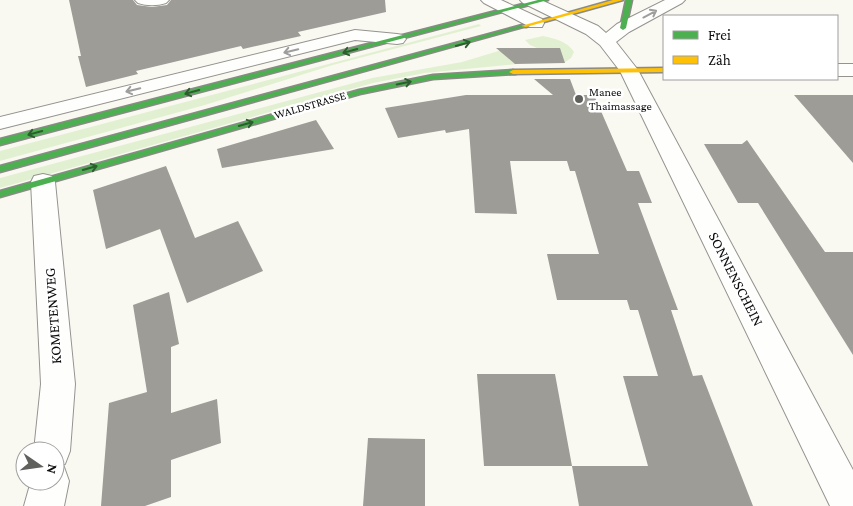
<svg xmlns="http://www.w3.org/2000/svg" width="853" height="506" viewBox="0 0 853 506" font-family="'Crimson Pro',serif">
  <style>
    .green { fill: #e2f0d2 }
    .building { fill: #9d9c97 }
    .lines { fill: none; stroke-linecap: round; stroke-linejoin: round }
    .street-casing { stroke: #949390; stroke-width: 2 }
    .fast-casing { stroke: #8a8a86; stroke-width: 3 }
    .slow-casing { stroke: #8a8a86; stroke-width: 3 }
    .street { fill: #fefefd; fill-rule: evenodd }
    .fast { fill: #4caf50; fill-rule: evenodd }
    .slow { fill: #ffc107; fill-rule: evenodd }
    .oneway { stroke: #9e9e9d }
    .oneway2 { stroke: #2c5e2e }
    .poi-dot { fill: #60605d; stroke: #fff; stroke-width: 2 }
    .labels { text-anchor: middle; stroke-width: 5; stroke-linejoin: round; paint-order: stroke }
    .far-poi-label { font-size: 12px; fill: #0d0d0d; stroke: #fff; text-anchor: start }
    .far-street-label { font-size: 12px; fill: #0d0d0d; stroke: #fff }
    .street-label { font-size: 15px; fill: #0d0d0d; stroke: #fff }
  </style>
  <rect width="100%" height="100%" fill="#faf9f1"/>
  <!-- green -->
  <path class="green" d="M 479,24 L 481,26 L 333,65 L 205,105 L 0,161 L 0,151 Z
    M 543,36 C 556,39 567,41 574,52 L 571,58 L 564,63 L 563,59 L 530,45 L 525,40 Z
    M 505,49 L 517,64 L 425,73 L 373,83 L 0,188 L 0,178 L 372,78 L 462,62 Z"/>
  <!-- building -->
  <path class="building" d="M 69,0 L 133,0 L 137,5 L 152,7 L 167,5 L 171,0 L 385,0 L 386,12 L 298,32 L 301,36 L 243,49 L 241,46 L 136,71 L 138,74 L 86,87 L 78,56 L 81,56 Z
    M 496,48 L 560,48 L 565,63 L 515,64 Z
    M 534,79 L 570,79 L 576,95 L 594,95 L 627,171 L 639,171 L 652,203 L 638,203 L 678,310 L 671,310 L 693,376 L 702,375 L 753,506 L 579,506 L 572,466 L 648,466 L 623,376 L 658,376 L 638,310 L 630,310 L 627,300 L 557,300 L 547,254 L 599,254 L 575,171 L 570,171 L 567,161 L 510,161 L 517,214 L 475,213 L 469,129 L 446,133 L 445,130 L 398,138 L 385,108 L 466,95 L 553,95 Z
    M 794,95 L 853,95 L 853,163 Z
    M 316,120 L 334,149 L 222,168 L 217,149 Z
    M 747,140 L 825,252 L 853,252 L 853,355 L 758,203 L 738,203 L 704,144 L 742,144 Z
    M 166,166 L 195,238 L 238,221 L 263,271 L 187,303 L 160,229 L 106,249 L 93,190 Z
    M 169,292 L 179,344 L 171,347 L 171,413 L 217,399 L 221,443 L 171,460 L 171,497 L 145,506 L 101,506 L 109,403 L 147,392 L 133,305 Z
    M 477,374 L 555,374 L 572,466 L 484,466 Z
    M 368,438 L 425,439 L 425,506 L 363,506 Z"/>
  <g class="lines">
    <defs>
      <path id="street" d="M 135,0 L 169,0 L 166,3 C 157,6 147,6 138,3 Z
        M 481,0 L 501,0 L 542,19 L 544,23 L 542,27 L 530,27 L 484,3 Z
        M 520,0 L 541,0 L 598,26 L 606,33 L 617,24 L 665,0 L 685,0 L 682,3 L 629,32 L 616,42 L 638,70 L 853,470 L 853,506 L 830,506 L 620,71 L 600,45 L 586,34 L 523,3 Z
        M 355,30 L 397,34 L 403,35 L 406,39 L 403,43 L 397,44 L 355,40 L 0,129 L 0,117 Z
        M 837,64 L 853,64 L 853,76 L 837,76 Z
        M 43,174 L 52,176 L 55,182 L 75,384 L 70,451 L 65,464 L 60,466 L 64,467 L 69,481 L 64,506 L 24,506 L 31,481 L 55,481 L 55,451 L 34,451 L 41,384 L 31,182 L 34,176 Z"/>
      <path id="fast" d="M 538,0 L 548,0 L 0,145 L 0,139 Z
        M 626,0 L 632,0 L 626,28 L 623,30 L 620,28 Z
        M 522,25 L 527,26 L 0,172 L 0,166 Z
        M 513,70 L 517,72 L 516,74 L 433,79 L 360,94 L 0,197 L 0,191 L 359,90 L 433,75 Z"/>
      <path id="slow" d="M 613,0 L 623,0 L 526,27 L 521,26 Z
        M 664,68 L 664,72 L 513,74 L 509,72 L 513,70 Z"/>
    </defs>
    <!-- street casing -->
    <use href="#street" class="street-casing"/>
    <!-- fast casing -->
    <use href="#fast" class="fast-casing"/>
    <!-- slow casing -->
    <use href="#slow" class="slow-casing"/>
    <!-- street -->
    <use href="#street" class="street"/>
    <!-- fast -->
    <use href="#fast" class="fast"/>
    <!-- slow -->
    <use href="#slow" class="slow"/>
  </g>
  <!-- one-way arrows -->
  <defs><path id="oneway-shaft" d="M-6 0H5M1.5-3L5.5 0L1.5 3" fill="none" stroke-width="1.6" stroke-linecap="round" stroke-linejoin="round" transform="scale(1.25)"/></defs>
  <g class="oneway">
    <use href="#oneway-shaft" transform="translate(650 14) rotate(-28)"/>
    <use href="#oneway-shaft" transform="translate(291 51) rotate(166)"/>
    <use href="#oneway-shaft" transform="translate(133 90) rotate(166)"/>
  </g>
  <g class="oneway2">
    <use href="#oneway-shaft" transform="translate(463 44) rotate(-15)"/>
    <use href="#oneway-shaft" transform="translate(350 51) rotate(165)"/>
    <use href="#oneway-shaft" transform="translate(404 83) rotate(-11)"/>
    <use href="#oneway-shaft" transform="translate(192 92) rotate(165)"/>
    <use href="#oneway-shaft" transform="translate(246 124) rotate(-16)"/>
    <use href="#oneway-shaft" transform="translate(35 133) rotate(165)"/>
    <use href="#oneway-shaft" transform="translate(90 168) rotate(-16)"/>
  </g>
  <!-- markers -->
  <circle class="poi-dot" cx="579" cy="99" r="5"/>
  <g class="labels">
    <!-- far-poi labels -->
    <g class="far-poi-label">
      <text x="589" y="96">Manee<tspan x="589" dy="14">Thaimassage</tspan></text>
    </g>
    <!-- far-street labels -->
    <g class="far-street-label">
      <text transform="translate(310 105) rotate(-16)" y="4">WALDSTRASSE</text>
    </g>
    <!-- street labels -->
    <g class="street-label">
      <text transform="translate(736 279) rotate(63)" y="5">SONNENSCHEIN</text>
      <text transform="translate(53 316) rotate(-94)" y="5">KOMETENWEG</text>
    </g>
  </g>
  <!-- legend -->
  <rect x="663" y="15" width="175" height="65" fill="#ffffff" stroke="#9e9e9e"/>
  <rect x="673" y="31" width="25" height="8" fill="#4caf50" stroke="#9e9e9e"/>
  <text x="708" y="40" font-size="15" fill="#0d0d0d">Frei</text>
  <rect x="673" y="56" width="25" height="8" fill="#ffc107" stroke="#9e9e9e"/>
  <text x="708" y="65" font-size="15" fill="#0d0d0d">Zäh</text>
  <!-- north arrow -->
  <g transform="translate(40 466) rotate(103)"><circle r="24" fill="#ffffff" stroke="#9e9e9e"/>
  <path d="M0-4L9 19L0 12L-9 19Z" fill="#60605d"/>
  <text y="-8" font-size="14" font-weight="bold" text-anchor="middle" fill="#0d0d0d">N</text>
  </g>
</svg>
